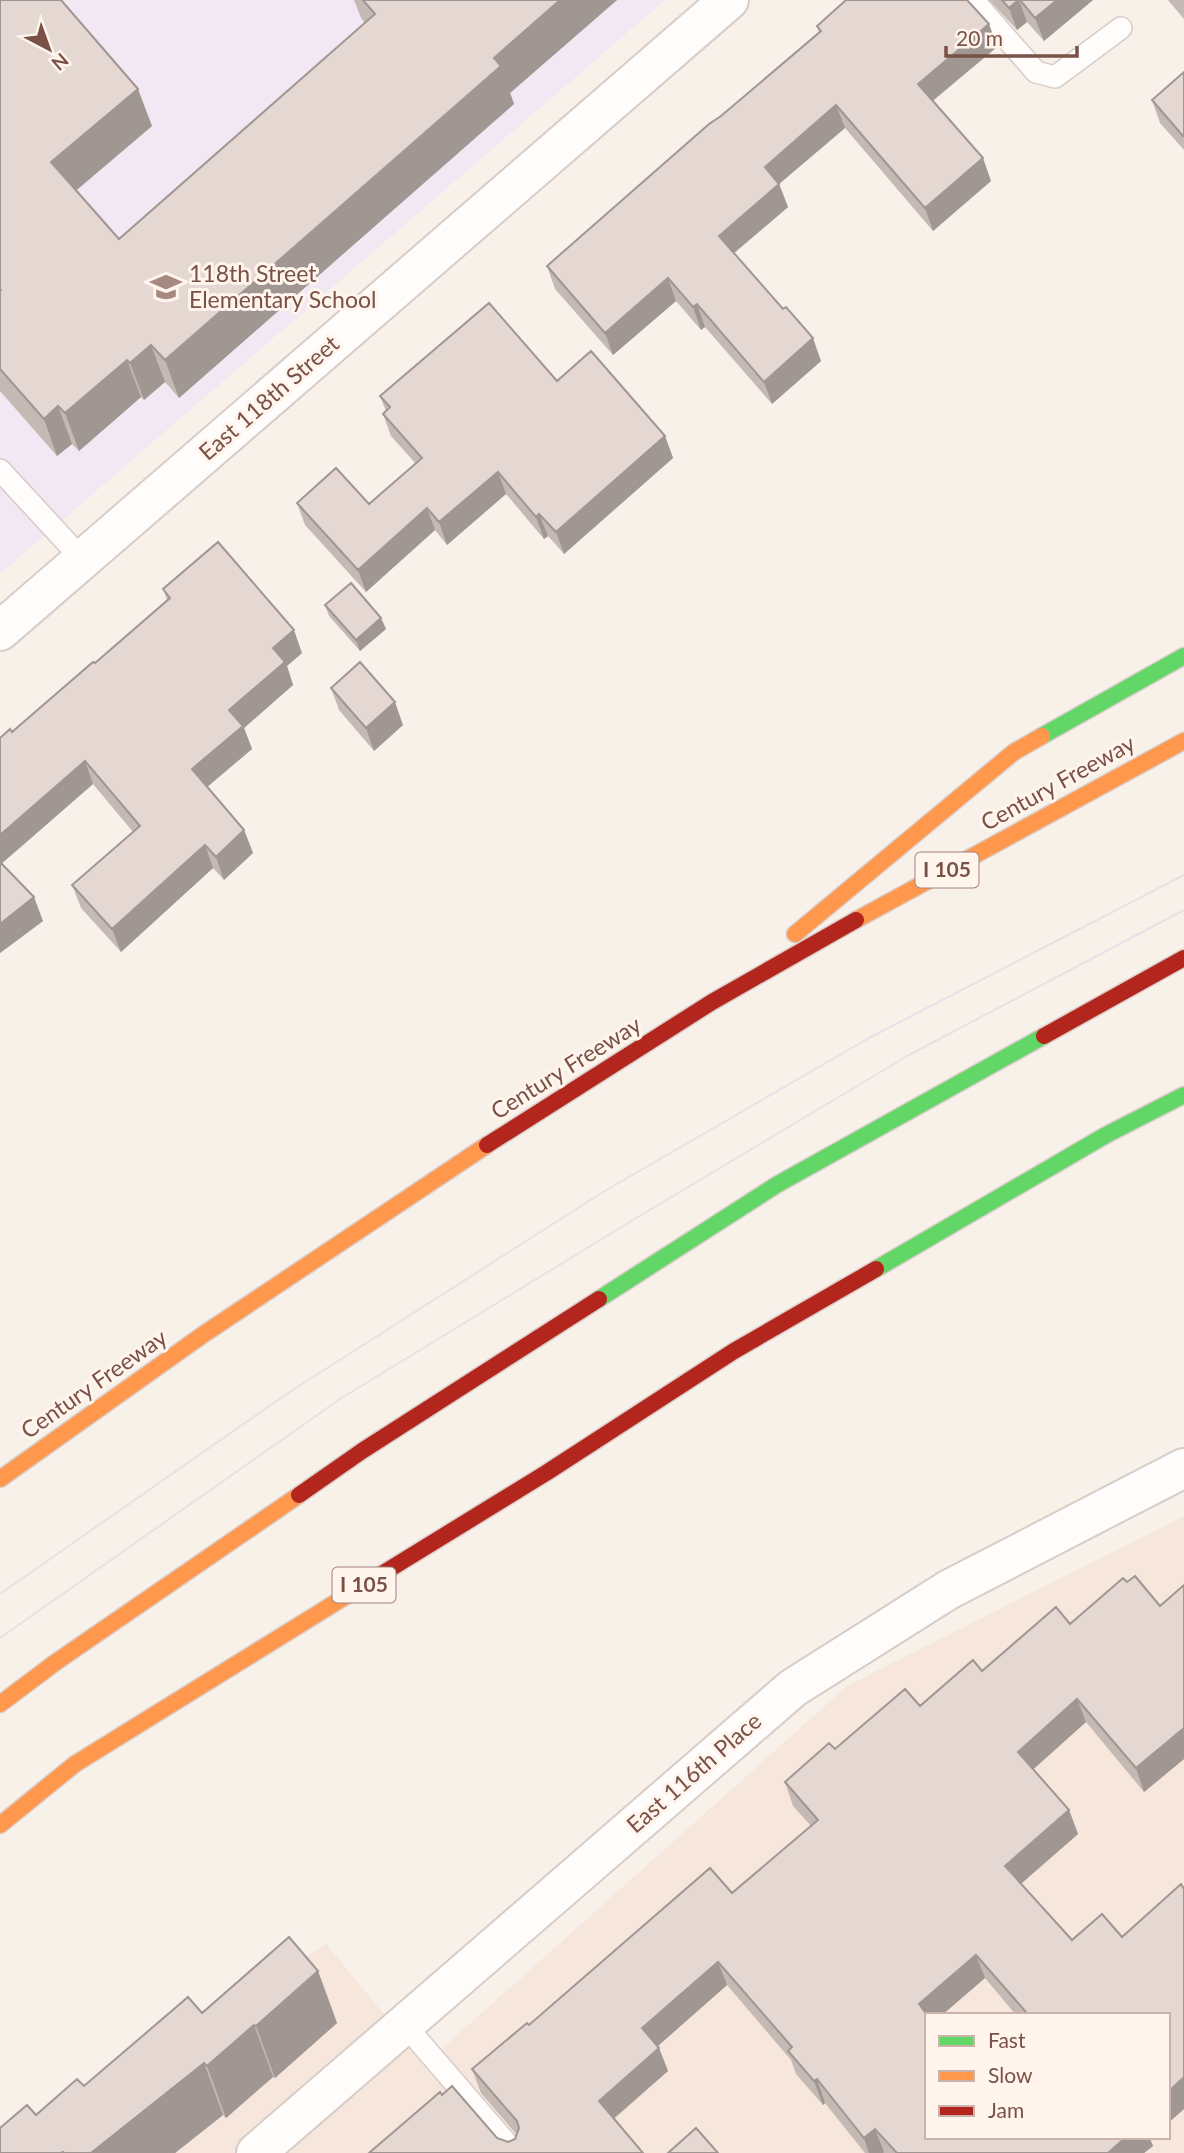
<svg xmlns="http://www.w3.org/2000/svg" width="1184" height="2153" viewBox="0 0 1184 2153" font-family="Lato,sans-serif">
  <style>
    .residential { fill: #f6e6db; fill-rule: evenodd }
    .education { fill: #f2e8f3 }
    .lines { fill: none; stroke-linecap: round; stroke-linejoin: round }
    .lane-casing { stroke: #d7ccc7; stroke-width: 24 }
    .street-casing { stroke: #d7ccc7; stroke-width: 42 }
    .fast-casing { stroke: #dacdc8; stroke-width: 19 }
    .slow-casing { stroke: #dacdc8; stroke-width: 19 }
    .jam-casing { stroke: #dacdc8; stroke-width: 19 }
    .lane { stroke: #fefdfc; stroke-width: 21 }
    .street { stroke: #fefdfc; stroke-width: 38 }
    .fast { stroke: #63d668; stroke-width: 16 }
    .slow { stroke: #ff974d; stroke-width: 16 }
    .jam { stroke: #b3261e; stroke-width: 16 }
    .tram { stroke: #e4e2e5; stroke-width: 2 }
    .wall { fill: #c5b9b4 }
    .shaded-wall { fill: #a09692 }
    .building { fill: #e5d7d1; stroke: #a09692; stroke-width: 2 }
    .labels { text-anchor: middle; stroke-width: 6; stroke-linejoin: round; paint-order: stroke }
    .shield { fill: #fff5ed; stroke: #a28279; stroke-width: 2 }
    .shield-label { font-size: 21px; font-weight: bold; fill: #7a5147 }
    .poi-label { font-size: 23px; fill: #7a5147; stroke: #fff5ed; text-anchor: start }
    .street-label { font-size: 23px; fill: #7a5147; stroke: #fff5ed }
  </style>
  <rect width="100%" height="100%" fill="#f8f1ea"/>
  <!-- residential -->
  <path class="residential" d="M 1184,1516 L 1184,2153 L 0,2153 L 0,2148 L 326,1944 L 425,2064 L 847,1686 ZM 927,2015 L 1168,2015 L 1168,2137 L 927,2137 Z"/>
  <!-- education -->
  <path class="education" d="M 0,0 L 665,0 L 0,574 Z"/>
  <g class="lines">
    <defs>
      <path id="lane" d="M 973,0 L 1036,72 L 1055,77 L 1121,28
        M 0,470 L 83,560
        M 405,2025 L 515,2153"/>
      <path id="street" d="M 0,631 L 729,0
        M 256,2153 L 793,1688 L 948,1590 L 1184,1468"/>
      <path id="fast" d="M 1042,736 L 1184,656
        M 876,1269 L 1106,1135 L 1184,1095
        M 599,1299 L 778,1184 L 1044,1036"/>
      <path id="slow" d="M 856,920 L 1184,741
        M 795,934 L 1014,752 L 1042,736
        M 0,1479 L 204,1334 L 487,1145
        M 0,1704 L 56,1662 L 299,1495
        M 0,1825 L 75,1764 L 372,1580"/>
      <path id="jam" d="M 1044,1036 L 1184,958
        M 487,1145 L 712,1002 L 856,920
        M 299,1495 L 362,1451 L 599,1299
        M 372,1580 L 546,1473 L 734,1351 L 876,1269"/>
    </defs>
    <!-- lane casing -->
    <use href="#lane" class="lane-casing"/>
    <!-- street casing -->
    <use href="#street" class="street-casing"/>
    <!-- fast casing -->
    <use href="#fast" class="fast-casing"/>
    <!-- slow casing -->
    <use href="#slow" class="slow-casing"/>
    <!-- jam casing -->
    <use href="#jam" class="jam-casing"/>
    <!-- lane -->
    <use href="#lane" class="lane"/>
    <!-- street -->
    <use href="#street" class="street"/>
    <!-- fast -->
    <use href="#fast" class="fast"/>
    <!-- slow -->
    <use href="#slow" class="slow"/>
    <!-- jam -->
    <use href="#jam" class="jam"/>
    <!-- tram -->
    <path class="tram" d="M 0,1594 L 288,1393 L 603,1192 L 869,1038 L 1184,875
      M 0,1638 L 340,1399 L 633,1220 L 909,1055 L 1184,910"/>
  </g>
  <!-- wall -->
  <path class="wall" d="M 0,0 L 152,126 L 76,190 L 119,239 L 365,23 L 361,18 L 354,0 L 617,0 L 510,93 L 514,104 L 179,398 L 165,382 L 144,400 L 141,397 L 79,451 L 72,444 L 57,456 L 0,391 Z
    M 989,0 L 1093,0 L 1044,41 L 1027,22 L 1017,30 Z
    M 1168,0 L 1184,0 L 1184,19 Z
    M 989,24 L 997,47 L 933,101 L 991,181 L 933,231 L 845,128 L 779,184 L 788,207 L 734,253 L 821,361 L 772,404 L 705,327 L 701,330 L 676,301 L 613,355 L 555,289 L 547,266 L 819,33 L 817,26 Z
    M 1184,72 L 1184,150 L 1160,123 L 1152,100 Z
    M 557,381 L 665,436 L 673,458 L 564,554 L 548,536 L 544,539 L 506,494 L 447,545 L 435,530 L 366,592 L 305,525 L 297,503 L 369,504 L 416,464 L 391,436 L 383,414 L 386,411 L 380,396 Z
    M 163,589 L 302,653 L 287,666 L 293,685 L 244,728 L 252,749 L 207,787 L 244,830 L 253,853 L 224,880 L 213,868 L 121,952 L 81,908 L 72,885 L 133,832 L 93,784 L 1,864 L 43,921 L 0,953 L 0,738 L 12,732 L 95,663 L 167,600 Z
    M 325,605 L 381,618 L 386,629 L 360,651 L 329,616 Z
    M 331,688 L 403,725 L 374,751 L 339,710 Z
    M 1127,1582 L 1160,1606 L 1184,1585 L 1184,1759 L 1144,1792 L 1086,1722 L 1033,1769 L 1069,1810 L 1078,1834 L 1021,1883 L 1072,1940 L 1122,1937 L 1184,1889 L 1184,2109 L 1168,2123 L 1168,2015 L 1016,2015 L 985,1978 L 942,2015 L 927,2015 L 927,2137 L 1152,2137 L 1150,2139 L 1153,2146 L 1144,2153 L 865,2153 L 825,2103 L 823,2105 L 796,2074 L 791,2060 L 727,1985 L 658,2046 L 668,2071 L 614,2119 L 643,2153 L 369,2153 L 442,2095 L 497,2138 L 508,2142 L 515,2139 L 517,2135 L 481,2093 L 472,2069 L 529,2025 L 732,1893 L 811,1826 L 793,1806 L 785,1782 L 835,1749 L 920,1706 L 1070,1624 Z
    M 318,1971 L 337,2023 L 275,2078 L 273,2077 L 226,2118 L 223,2115 L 175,2153 L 0,2153 L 36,2115 L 84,2086 L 202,2013 Z"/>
  <!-- shaded-wall -->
  <path class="shaded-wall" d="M 560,0 L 617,0 L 510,93 L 514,104 L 179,398 L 165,360 L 494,58 Z
    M 1018,0 L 1019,0 L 1027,22 L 1017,30 L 1009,8 Z
    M 1057,0 L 1093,0 L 1044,41 L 1035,18 Z
    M 989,24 L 997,47 L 926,106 L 918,84 Z
    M 138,89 L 152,126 L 65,200 L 51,162 Z
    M 836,105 L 845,128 L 779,184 L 788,207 L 727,259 L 719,236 L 765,167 Z
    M 983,158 L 991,181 L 933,231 L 925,208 Z
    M 668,278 L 676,301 L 613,355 L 605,333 Z
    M 697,304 L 705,327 L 701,330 L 693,307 Z
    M 813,338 L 821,361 L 772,404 L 764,382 Z
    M 151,345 L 165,382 L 144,400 L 130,363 Z
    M 127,360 L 141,397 L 79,451 L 65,413 Z
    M 58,406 L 72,444 L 57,456 L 44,419 Z
    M 665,436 L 673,458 L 564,554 L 556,532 Z
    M 498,472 L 506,494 L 447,545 L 439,522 Z
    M 427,508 L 435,530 L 366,592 L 358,570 Z
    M 539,514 L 548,536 L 544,539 L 536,517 Z
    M 381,618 L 386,629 L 360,651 L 356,640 Z
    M 294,630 L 302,653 L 287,666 L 293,685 L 244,728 L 252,749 L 200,793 L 192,769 L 229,710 L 273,648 Z
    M 395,702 L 403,725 L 374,751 L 366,728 Z
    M 85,761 L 93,784 L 0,865 L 0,872 L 0,835 Z
    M 244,830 L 253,853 L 224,880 L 216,857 Z
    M 205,845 L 213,868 L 121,952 L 112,929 Z
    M 34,897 L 43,921 L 0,953 L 0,924 Z
    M 1077,1699 L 1086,1722 L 1027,1775 L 1018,1752 Z
    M 1184,1728 L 1184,1759 L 1144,1792 L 1136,1768 Z
    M 1069,1810 L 1078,1834 L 1014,1890 L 1005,1866 Z
    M 976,1955 L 985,1978 L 942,2015 L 927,2015 L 919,2004 Z
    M 718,1962 L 727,1985 L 651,2052 L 642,2028 Z
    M 318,1971 L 337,2023 L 275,2078 L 256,2026 Z
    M 254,2025 L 273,2077 L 226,2118 L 207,2066 Z
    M 659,2048 L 668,2071 L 607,2124 L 599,2101 Z
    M 204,2063 L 223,2115 L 175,2153 L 91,2153 Z
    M 1184,2077 L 1184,2109 L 1168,2123 L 1168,2092 Z
    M 817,2079 L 825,2103 L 823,2105 L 814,2081 Z
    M 875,2129 L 884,2152 L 883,2153 L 869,2153 L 864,2138 Z
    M 1126,2137 L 1152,2137 L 1150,2139 L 1153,2146 L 1144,2153 L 1108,2153 Z"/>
  <!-- building -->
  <path class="building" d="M 0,0 L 61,0 L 138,89 L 51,162 L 119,239 L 375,14 L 363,0 L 560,0 L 494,58 L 501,66 L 165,360 L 151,345 L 130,363 L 127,360 L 65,413 L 58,406 L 44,419 L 0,369 L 0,291 L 1,290 L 0,289 Z
    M 846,0 L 967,0 L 989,24 L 918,84 L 983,158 L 925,208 L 836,105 L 765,167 L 779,184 L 719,236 L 783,309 L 786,307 L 813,338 L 764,382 L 697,304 L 693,307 L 668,278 L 605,333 L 547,266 L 709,124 L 721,116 L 821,31 L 817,26 Z
    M 1002,0 L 1018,0 L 1009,8 Z
    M 1020,0 L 1057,0 L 1035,18 Z
    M 1184,72 L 1184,136 L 1183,136 L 1152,100 Z
    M 489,303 L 557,381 L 591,351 L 665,436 L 556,532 L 539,514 L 536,517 L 498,472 L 439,522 L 427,508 L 358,570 L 297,503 L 336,468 L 369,504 L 422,458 L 383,414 L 390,407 L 380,396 Z
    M 218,542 L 294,630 L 273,648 L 285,662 L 229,710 L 243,726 L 192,769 L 244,830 L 216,857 L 205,845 L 112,929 L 72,885 L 140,826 L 85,761 L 0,835 L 0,738 L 10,729 L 12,732 L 93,662 L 95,663 L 170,598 L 163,589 Z
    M 351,583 L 381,618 L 356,640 L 325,605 Z
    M 360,662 L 395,702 L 366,728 L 331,688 Z
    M 0,862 L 34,897 L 0,924 Z
    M 1135,1576 L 1160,1606 L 1184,1585 L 1184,1728 L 1136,1768 L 1077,1699 L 1018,1752 L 1069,1810 L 1005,1866 L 1072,1940 L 1102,1914 L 1122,1937 L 1181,1884 L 1184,1889 L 1184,2077 L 1168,2092 L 1168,2015 L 1022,2015 L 1026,2012 L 976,1955 L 919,2004 L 927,2015 L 927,2137 L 1126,2137 L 1108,2153 L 897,2153 L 875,2129 L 864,2138 L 817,2079 L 814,2081 L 788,2051 L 792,2047 L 718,1962 L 642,2028 L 659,2048 L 599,2101 L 643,2153 L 369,2153 L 440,2092 L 442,2095 L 452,2086 L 497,2138 L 508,2142 L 515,2139 L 519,2128 L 517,2121 L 472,2069 L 527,2023 L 529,2025 L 710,1868 L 732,1893 L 818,1820 L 785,1782 L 829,1743 L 835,1749 L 905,1689 L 920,1706 L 973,1660 L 982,1671 L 1056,1607 L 1070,1624 L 1123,1578 L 1127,1582 Z
    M 289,1937 L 318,1971 L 256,2026 L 254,2025 L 207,2066 L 204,2063 L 91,2153 L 64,2153 L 63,2152 L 61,2153 L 0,2153 L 0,2128 L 27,2105 L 36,2115 L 77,2079 L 84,2086 L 188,1997 L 202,2013 Z
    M 696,2128 L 718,2153 L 668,2153 Z"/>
  <!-- icons -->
  <defs>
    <symbol id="school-bare" viewBox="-9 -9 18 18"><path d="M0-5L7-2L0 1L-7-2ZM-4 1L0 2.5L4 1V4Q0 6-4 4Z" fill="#a68980" stroke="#fff5ed" stroke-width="2.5" paint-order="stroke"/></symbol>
  </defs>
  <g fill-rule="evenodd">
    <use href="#school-bare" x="144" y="265" width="44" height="44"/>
  </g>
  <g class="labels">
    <!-- shield labels -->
    <g class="shield">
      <rect x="915.5" y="852.5" width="63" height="35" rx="5"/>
      <rect x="332.5" y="1567.5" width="63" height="35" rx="5"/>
    </g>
    <g class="shield-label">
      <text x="947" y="877">I 105</text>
      <text x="364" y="1592">I 105</text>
    </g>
    <!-- poi labels -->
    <g class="poi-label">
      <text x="189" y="282">118th Street<tspan x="189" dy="26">Elementary School</tspan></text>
    </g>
    <!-- street labels -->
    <g class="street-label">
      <text transform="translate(269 398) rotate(-41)" y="8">East 118th Street</text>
      <text transform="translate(1058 783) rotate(-29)" y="8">Century Freeway</text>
      <text transform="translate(566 1068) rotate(-32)" y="8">Century Freeway</text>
      <text transform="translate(94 1384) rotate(-35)" y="8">Century Freeway</text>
      <text transform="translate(694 1773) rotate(-41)" y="8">East 116th Place</text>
    </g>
  </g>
  <!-- legend -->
  <rect x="925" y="2013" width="245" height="126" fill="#fff5ed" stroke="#cab3ab" stroke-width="2"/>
  <rect x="939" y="2036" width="35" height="10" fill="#63d668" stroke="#cab3ab" stroke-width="2"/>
  <text x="988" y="2048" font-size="21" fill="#7a5147">Fast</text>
  <rect x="939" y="2071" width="35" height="10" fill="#ff974d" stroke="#cab3ab" stroke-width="2"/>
  <text x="988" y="2083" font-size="21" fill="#7a5147">Slow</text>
  <rect x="939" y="2106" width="35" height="10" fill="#b3261e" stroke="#cab3ab" stroke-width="2"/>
  <text x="988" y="2118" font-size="21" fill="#7a5147">Jam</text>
  <!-- north arrow -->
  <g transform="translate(49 49) rotate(139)" stroke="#fff5ed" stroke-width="5" paint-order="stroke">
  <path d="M0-5L12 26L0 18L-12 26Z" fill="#7a5147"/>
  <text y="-10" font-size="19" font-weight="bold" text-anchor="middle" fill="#7a5147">N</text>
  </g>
  <!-- scale -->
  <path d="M946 46v10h131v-10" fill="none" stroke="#7a5147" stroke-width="3.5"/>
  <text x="956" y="46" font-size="21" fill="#7a5147" stroke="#fff5ed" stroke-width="5" paint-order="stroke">20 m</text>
</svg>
